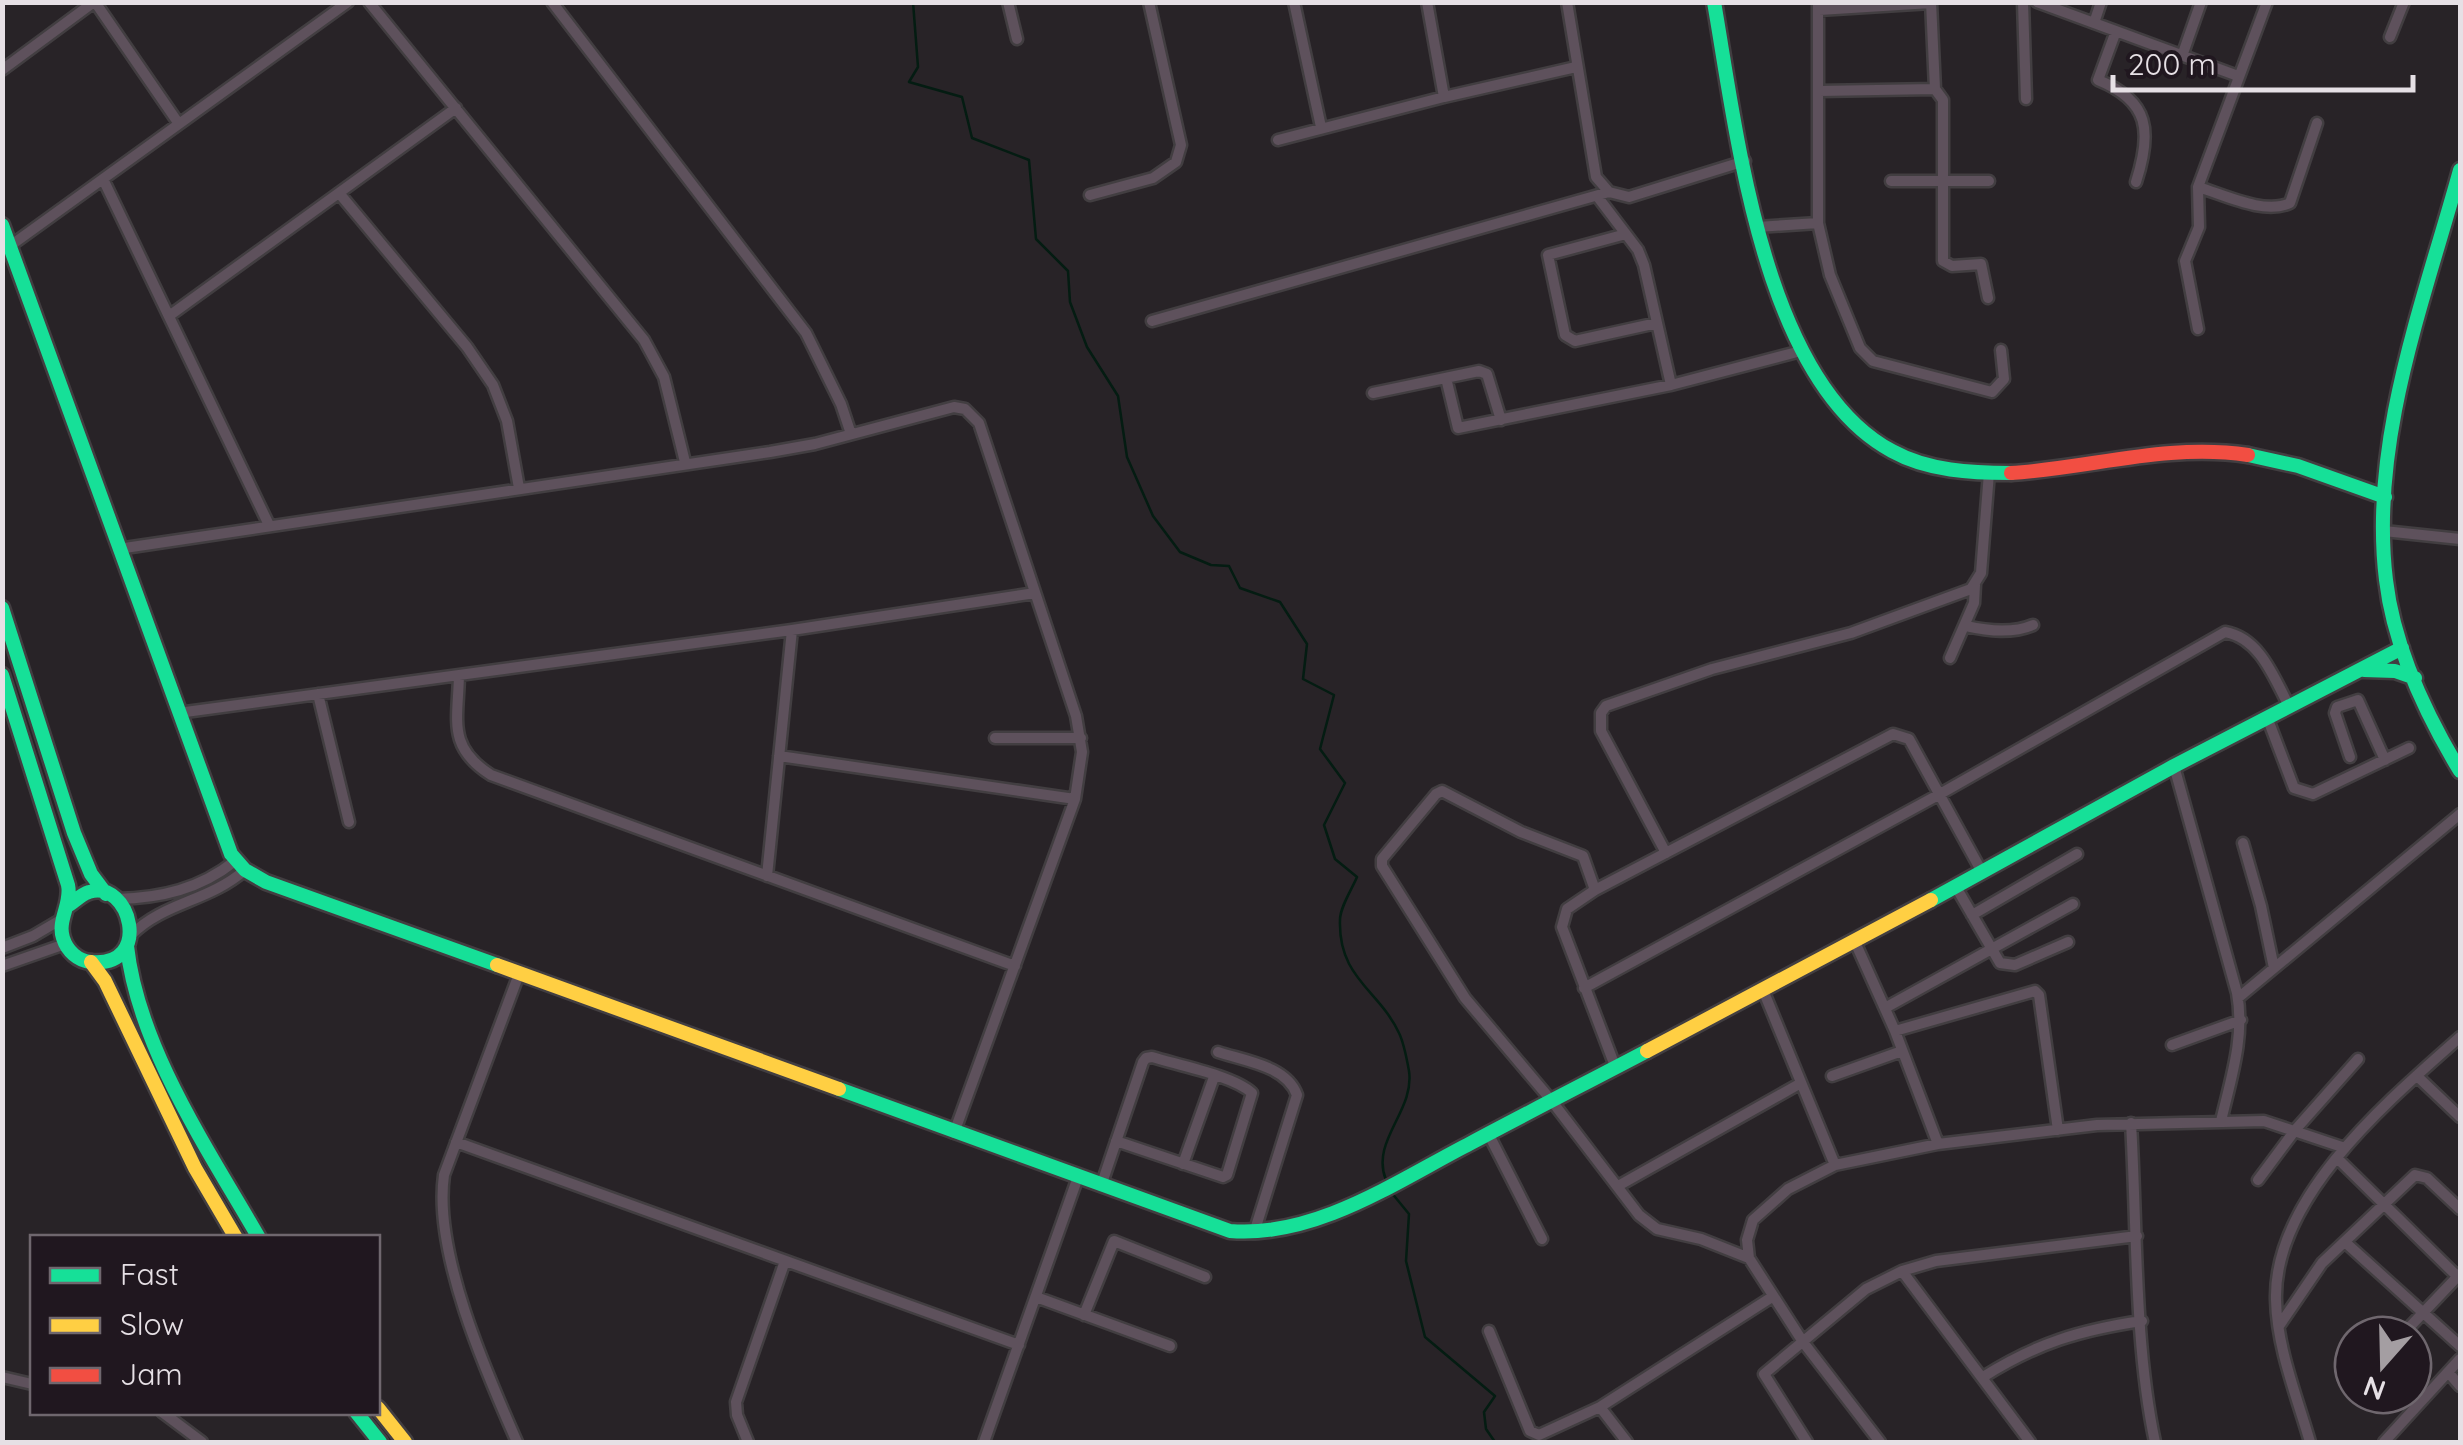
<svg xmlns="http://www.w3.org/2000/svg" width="2463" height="1445" viewBox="0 0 2463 1445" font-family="Quicksand,sans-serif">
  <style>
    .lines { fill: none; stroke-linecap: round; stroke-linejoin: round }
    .stream { stroke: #041c12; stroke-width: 2.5 }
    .street-casing { stroke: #423e41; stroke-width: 15 }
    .fast-casing { stroke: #423e41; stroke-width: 19 }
    .slow-casing { stroke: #423e41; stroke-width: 19 }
    .jam-casing { stroke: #423e41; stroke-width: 19 }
    .street { stroke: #5e515c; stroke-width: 10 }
    .fast { stroke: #16e098; stroke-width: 14 }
    .slow { stroke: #ffcf43; stroke-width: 14 }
    .jam { stroke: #f24e42; stroke-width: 14 }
  </style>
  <rect width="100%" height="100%" fill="#282327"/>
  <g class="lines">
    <!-- stream -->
    <path class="stream" d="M 913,2 L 918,67 L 909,82 L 962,97 L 972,138 L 1029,160 L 1036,239 L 1068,271 L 1070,302 L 1087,347 L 1118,396 L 1127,457 L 1153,516 L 1180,552 L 1211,565 L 1229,566 L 1240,588 L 1280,602 L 1307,644 L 1303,679 L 1334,695 L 1320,749 L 1345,783 L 1324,825 L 1335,859 L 1357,877 C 1352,889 1340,907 1340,920 C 1338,978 1379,990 1399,1033 C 1404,1043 1407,1060 1409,1071 C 1415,1111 1370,1141 1386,1180
      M 1391,1192 L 1409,1214 L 1406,1261 L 1425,1337 L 1495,1396 L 1484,1412 L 1486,1429 L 1495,1442"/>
    <defs>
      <path id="street" d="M 95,2 L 179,124
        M 369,2 L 644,340 L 664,377 L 685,462
        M 552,2 L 806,333 L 841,404 L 851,434
        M 1008,2 L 1017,39
        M 1294,2 L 1321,127
        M 1427,2 L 1444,97
        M 1567,2 L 1596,177 L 1609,192 L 1629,197 L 1745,161
        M 1818,2 L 1818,223 L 1830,275 L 1860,348 L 1873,361 L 1992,392 L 2004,379 L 2001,350
        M 1931,2 L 1935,89 L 1943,100 L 1943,261 L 1952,266 L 1981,264 L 1988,298
        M 2023,2 L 2026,99
        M 2037,2 L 2238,76
        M 1819,10 L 1931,3
        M 2094,23 L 2101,2
        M 2116,31 L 2098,80 C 2150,101 2152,132 2136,182
        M 2390,37 L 2404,2
        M 2182,56 L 2201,2
        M 2,70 L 94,2
        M 1819,91 L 1935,89
        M 1278,140 L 1444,97 L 1576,67
        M 103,179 L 269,525
        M 1891,181 L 1989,181
        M 2198,187 C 2225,195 2264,215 2290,203 L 2317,123
        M 339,193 L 467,347 L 493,385 L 507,421 L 519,488
        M 1090,195 L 1153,178 L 1176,162 L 1181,145 L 1149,2
        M 1597,196 L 1638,250 L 1644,265 L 1671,385
        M 1757,227 L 1818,223
        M 1626,234 L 1548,255 L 1565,335 L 1575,341 L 1657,323
        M 10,246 L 348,2
        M 169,316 L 456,108
        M 1152,321 L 1609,192
        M 2198,329 L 2185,261 L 2199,227 L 2198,187 L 2267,2
        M 1446,378 L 1458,428 L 1671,385 L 1801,351
        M 1373,393 L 1479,371 L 1487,374 L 1501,420
        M 2384,531 L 2460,539
        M 118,549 L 770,452 L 815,444 L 954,407 L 965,409 L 979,423 L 1076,716 L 1082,752 L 1075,799 L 954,1133
        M 1966,626 C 1988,631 2012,634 2033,625
        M 1950,658 L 1974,603 L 1975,585
        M 459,675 C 458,721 447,747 491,775 L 1015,966
        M 318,694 L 349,822
        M 178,713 L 792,630 L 1035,593
        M 2267,717 L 2294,788 L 2313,794 L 2409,748
        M 995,738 L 1081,738
        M 779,756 L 1075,799
        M 2350,757 L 2335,713 L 2337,707 L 2358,700 L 2385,760
        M 2174,766 L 2237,993 C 2245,1037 2231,1078 2221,1121
        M 2243,843 L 2261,906 L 2274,968
        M 1666,853 L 1601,731 L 1601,713 L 1606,706 L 1712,669 L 1851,633 L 1971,589 L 1981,573 L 1989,473
        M 767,876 L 792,630
        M 1956,887 L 2000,963 L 2015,965 L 2068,942
        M 1595,890 L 1583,856 L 1521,832 L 1442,791 L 1436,794 L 1382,859 L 1382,866 L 1465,998 L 1551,1100 L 1639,1215 L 1657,1229 L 1701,1239 L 1749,1258
        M 117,899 C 161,898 200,889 235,861
        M 1972,915 L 2077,854
        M 131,935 C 164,902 208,902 245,870
        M 1855,942 L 1895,1031 L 1938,1144
        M 2,948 L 33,936 L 62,919
        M 2,966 L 65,944
        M 1584,988 L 1940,794 L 2225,632 C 2260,638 2274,678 2289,706
        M 1763,990 L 1835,1165
        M 2238,998 L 2460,814
        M 1885,1008 L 2073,904
        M 1895,1031 L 2035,991 L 2039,995 L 2058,1130
        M 2172,1045 L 2241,1020
        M 1218,1052 C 1245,1061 1287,1066 1297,1095 L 1254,1233
        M 1615,1066 L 1562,927 L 1567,909 L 1595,890 L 1893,734 L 1909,739 L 1982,872
        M 1832,1076 L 1902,1051
        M 2417,1076 L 2460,1117
        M 2131,1123 C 2137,1224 2134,1344 2155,1442
        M 1488,1133 L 1542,1239
        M 456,1142 L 1019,1345
        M 2338,1159 L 2460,1279
        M 1183,1164 L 1214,1077
        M 2258,1180 L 2296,1129 L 2358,1059
        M 1101,1186 L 1143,1062 L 1146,1058 L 1152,1057 C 1178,1065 1234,1076 1252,1093 L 1227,1175 L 1223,1177 L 1116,1141
        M 1618,1186 L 1801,1083
        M 2346,1243 L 2460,1346
        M 1902,1271 L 2030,1442
        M 1036,1297 L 1170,1346
        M 1084,1315 L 1114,1241 L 1205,1277
        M 2279,1326 L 2322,1263 L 2415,1175 L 2427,1178 L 2460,1209
        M 1489,1331 L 1530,1431 L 1539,1435 L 1600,1407 L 1772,1297
        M 2402,1335 L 2460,1274
        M 2448,1372 L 2460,1386
        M 2,1377 L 32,1384
        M 1983,1377 C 2037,1343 2080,1330 2142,1321
        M 1600,1407 L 1627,1442
        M 162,1412 L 202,1442
        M 517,1442 C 486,1372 433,1252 444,1175 L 519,974
        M 748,1442 L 737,1415 L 736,1402 L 785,1261
        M 984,1442 L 1078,1177
        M 1807,1442 L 1764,1374 L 1866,1289 L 1902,1271 L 1936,1261 L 2137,1236
        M 1880,1442 L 1803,1342 L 1749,1258 L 1747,1240 L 1753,1220 L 1788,1189 L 1835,1165 L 1938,1144 L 2097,1125 L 2264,1121 L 2345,1148
        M 2310,1442 C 2297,1397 2277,1348 2276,1300 C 2273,1197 2389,1100 2460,1037
        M 2384,1442 L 2460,1359"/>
      <path id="fast" d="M 1714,2 C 1737,133 1763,382 1892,451 C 1928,471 1972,473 2011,473
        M 2460,170 C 2424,301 2369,442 2386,580 C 2394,648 2425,713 2460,771
        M 2,225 L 231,854 L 245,870 L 266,882 L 497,965
        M 2248,455 L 2298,466 L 2385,497
        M 2,608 L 74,833 L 91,874 L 106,894
        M 2364,670 L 2395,671 L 2415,678
        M 2,675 L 68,885 C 72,904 57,920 63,938 C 67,951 78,961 91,962 C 154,968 130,878 89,892 C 82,894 75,901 69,905
        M 1931,900 L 2174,766 L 2402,648
        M 127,946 C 138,1047 209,1151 259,1238
        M 839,1089 L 1230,1231 C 1316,1238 1397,1181 1471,1143 C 1529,1112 1588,1082 1647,1051
        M 356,1412 L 380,1442"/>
      <path id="slow" d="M 91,962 L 105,981 L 195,1168 L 236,1238
        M 497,965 L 839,1089
        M 1647,1051 L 1931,900
        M 378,1408 L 405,1442"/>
      <path id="jam" d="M 2011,473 C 2091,468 2167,443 2248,455"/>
    </defs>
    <!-- street casing -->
    <use href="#street" class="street-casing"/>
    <!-- fast casing -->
    <use href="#fast" class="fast-casing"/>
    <!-- slow casing -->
    <use href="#slow" class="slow-casing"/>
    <!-- jam casing -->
    <use href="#jam" class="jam-casing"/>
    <!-- street -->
    <use href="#street" class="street"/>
    <!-- fast -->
    <use href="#fast" class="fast"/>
    <!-- slow -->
    <use href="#slow" class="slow"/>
    <!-- jam -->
    <use href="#jam" class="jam"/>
  </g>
  <!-- border -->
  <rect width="2463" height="1445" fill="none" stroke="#e6e0e5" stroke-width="10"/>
  <!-- legend -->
  <rect x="30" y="1235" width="350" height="180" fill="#20171f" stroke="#6f676e" stroke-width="2.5"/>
  <rect x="50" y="1268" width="50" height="15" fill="#16e098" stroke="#6f676e" stroke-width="2.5"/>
  <text x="120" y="1285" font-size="30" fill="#e6e0e5">Fast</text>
  <rect x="50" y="1318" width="50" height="15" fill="#ffcf43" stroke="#6f676e" stroke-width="2.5"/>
  <text x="120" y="1335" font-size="30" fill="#e6e0e5">Slow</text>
  <rect x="50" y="1368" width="50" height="15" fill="#f24e42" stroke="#6f676e" stroke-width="2.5"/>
  <text x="120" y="1385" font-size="30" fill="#e6e0e5">Jam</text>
  <!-- north arrow -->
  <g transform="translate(2383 1365) rotate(200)"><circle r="48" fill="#20171f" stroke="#6f676e" stroke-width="2.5"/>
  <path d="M0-8L18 38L0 25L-18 38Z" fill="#a49ea2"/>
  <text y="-15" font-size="28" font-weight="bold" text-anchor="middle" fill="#e6e0e5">N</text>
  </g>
  <!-- scale -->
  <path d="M2113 75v15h300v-15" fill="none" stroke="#e6e0e5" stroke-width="5"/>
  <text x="2128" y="75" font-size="30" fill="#e6e0e5" stroke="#20171f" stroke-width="8" paint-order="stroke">200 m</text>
</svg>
